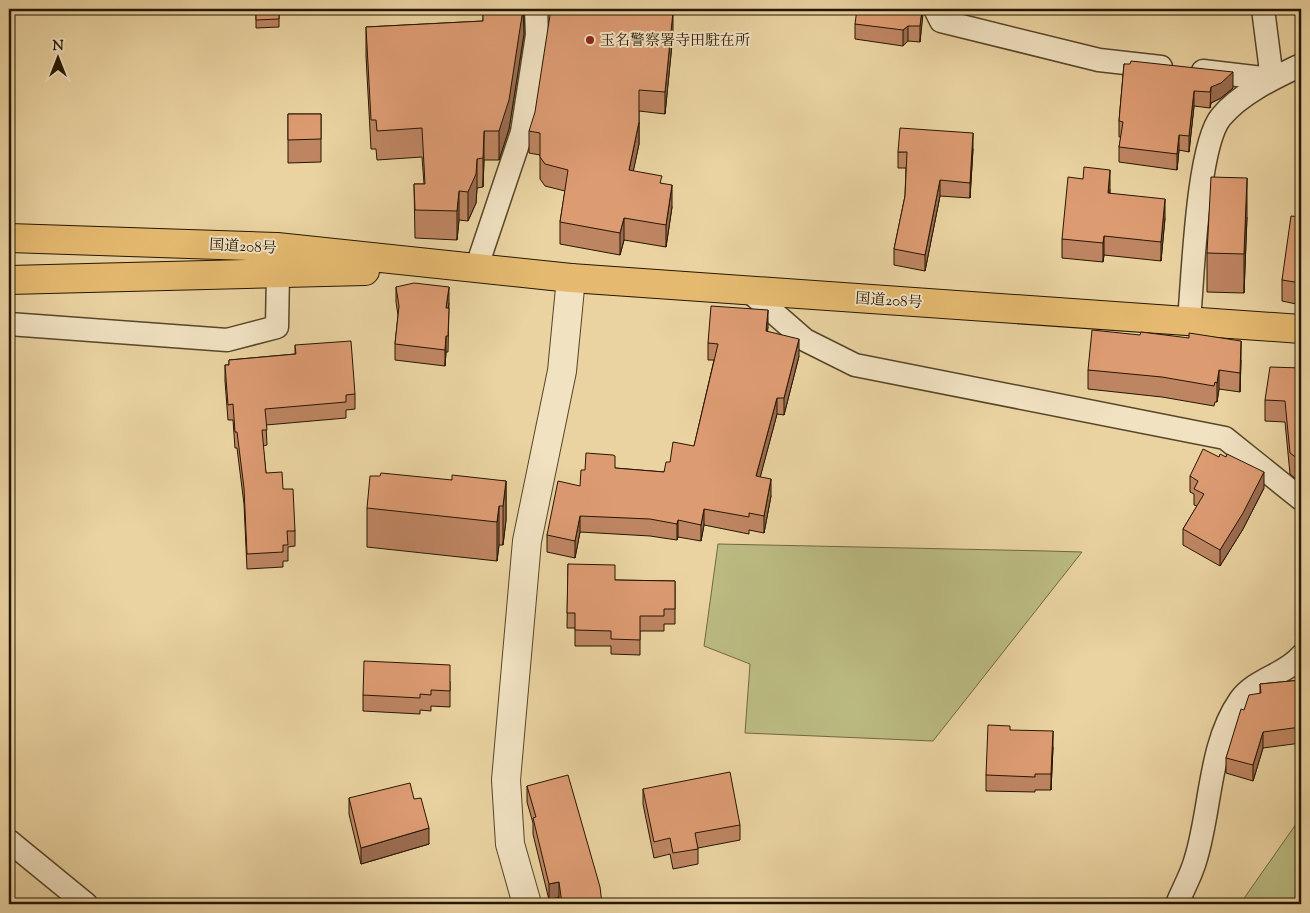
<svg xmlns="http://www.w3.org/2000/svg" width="1310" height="913" viewBox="0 0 1310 913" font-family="'Sorts Mill Goudy','Noto Serif JP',serif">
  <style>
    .green { fill: #bbbb82; stroke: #706842 }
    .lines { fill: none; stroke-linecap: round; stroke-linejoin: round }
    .minor-casing { stroke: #574529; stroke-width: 25 }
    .tertiary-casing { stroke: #574529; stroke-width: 30 }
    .trunk-casing { stroke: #261601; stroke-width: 30 }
    .minor { stroke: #f1e2c2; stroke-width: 22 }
    .tertiary { stroke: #f1e2c2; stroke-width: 28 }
    .trunk { stroke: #e5ba70; stroke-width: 28 }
    .wall { fill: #be8562; stroke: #261601 }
    .shaded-wall { fill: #9b6c50; stroke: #261601 }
    .building { fill: #dd9b72; stroke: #261601 }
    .poi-dot { fill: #8f2418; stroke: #f1e2c2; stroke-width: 2 }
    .labels { text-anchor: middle; stroke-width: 4; stroke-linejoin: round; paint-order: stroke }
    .poi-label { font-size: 15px; fill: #261601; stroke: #f1e2c2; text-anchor: start }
    .street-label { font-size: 15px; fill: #261601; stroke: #f1e2c2 }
  </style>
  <rect width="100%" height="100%" fill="#ead3a1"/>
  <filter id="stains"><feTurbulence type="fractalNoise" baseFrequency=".004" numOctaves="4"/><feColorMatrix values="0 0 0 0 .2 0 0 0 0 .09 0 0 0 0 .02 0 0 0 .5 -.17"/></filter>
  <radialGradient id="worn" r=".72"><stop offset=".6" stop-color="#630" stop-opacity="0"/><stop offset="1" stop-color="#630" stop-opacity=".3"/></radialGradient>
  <!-- green -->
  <path class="green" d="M 718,544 L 1047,551 L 1082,552 L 933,741 L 745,733 L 750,664 L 704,646 Z
    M 1301,817 L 1301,904 L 1240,904 Z"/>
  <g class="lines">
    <defs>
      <path id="minor" d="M 935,9 L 941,21 L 1099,60 L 1161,67
        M 1203,71 L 1272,79 L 1263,9
        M 476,269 L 522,132 L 537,35 L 536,9
        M 749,291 L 805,340 L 855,365 L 1225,438 L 1301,499
        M 1189,320 C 1193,278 1197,146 1221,117 C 1241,93 1274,78 1301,65
        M 9,324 L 227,340 L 277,327 L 278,273
        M 9,841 L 86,904
        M 1177,904 C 1183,889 1192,874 1196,858 C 1211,809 1209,744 1240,700 C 1255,679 1285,675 1301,656"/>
      <path id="tertiary" d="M 527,904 L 510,844 L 506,780 L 527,541 L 562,371 L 571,278"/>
      <path id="trunk" d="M 9,238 L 277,247 L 571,278 L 1301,329
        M 9,280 L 365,271"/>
    </defs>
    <!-- minor casing -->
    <use href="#minor" class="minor-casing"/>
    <!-- tertiary casing -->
    <use href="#tertiary" class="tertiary-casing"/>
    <!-- trunk casing -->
    <use href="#trunk" class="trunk-casing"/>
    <!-- minor -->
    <use href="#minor" class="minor"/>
    <!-- tertiary -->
    <use href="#tertiary" class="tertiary"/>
    <!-- trunk -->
    <use href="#trunk" class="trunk"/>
  </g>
  <!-- wall -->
  <path class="wall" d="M 256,9 L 279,9 L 279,27 L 256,28 Z
    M 483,9 L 524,9 L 524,34 L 509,129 L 499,160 L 484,160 L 483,187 L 477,188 L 476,203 L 468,221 L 459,220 L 457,240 L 415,238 L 414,184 L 424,184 L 422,157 L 377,160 L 376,149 L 371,149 L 366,56 L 366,27 L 483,21 Z
    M 923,9 L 920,42 L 908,41 L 903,46 L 855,39 L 855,24 Z
    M 673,34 L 665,114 L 639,111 L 639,144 L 633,171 L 662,184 L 672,207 L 666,247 L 624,240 L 620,255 L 560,244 L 560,222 L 565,191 L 545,186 L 540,179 L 540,155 L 529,153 L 529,131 Z
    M 1124,64 L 1233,88 L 1221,98 L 1211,103 L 1210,108 L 1194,106 L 1189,152 L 1179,150 L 1177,170 L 1119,162 L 1119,147 L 1121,137 L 1119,137 L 1119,121 Z
    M 288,114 L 321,114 L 321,162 L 288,163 Z
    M 973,149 L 970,198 L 940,196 L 925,271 L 894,265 L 894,249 L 905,196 L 906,168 L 898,168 L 898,152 Z
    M 1110,189 L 1110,194 L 1165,218 L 1161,261 L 1104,255 L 1103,262 L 1062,258 L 1062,239 Z
    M 1247,217 L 1244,293 L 1207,292 L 1207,253 Z
    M 1301,217 L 1301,305 L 1282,301 L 1282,280 Z
    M 396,287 L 449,303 L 448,352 L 446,352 L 445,366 L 395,360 L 395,344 L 398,315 L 396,302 Z
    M 768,327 L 767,331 L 799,356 L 784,415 L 777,414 L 760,477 L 771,496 L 764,533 L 749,530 L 749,534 L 704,525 L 701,541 L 678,537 L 677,540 L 650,536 L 580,532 L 575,558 L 547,552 L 547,535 L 580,486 L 615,468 L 664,472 L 670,462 L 694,446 L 714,360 L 708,360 L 708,343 Z
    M 295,345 L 355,394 L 355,409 L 346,410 L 346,418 L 266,425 L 267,445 L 263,446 L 266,473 L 283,489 L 295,531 L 295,546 L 288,547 L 288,561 L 283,561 L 283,567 L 247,569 L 244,504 L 237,448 L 235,448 L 233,420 L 228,420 L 225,381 L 225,365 L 229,365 L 229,360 L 295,354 Z
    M 1241,360 L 1240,392 L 1219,389 L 1217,402 L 1215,402 L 1214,406 L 1162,397 L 1088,389 L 1088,370 Z
    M 1301,368 L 1301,482 L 1300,482 L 1290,474 L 1285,422 L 1265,421 L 1265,400 Z
    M 1190,476 L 1264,488 L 1243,529 L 1220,566 L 1183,545 L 1183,529 L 1197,506 L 1194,505 L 1194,494 L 1190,492 Z
    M 452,480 L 506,481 L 506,520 L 503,545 L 499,545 L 497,561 L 367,547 L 367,508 Z
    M 568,564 L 615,580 L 675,581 L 675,624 L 664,624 L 664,631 L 640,631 L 640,655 L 611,654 L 611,646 L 575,646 L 575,628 L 567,628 Z
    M 1301,680 L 1301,743 L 1263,748 L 1253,781 L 1226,773 L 1226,758 L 1244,710 L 1260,693 L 1260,684 Z
    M 450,681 L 450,707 L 431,706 L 431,711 L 420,710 L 420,714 L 363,711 L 363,695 Z
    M 1010,730 L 1053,747 L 1051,790 L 1035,790 L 1035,792 L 986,791 L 986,775 Z
    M 527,786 L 602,904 L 560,904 L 559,897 L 549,900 L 533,834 L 533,823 L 527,802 Z
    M 643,789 L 740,825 L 740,840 L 698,848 L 698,864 L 673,869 L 670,854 L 654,858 L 643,804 Z
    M 349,798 L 414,799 L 429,844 L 361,864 L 349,814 Z"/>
  <!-- shaded-wall -->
  <path class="shaded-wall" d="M 523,9 L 524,34 L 509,129 L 499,160 L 499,131 Z
    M 922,9 L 923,9 L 923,14 L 920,42 L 920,26 Z
    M 673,12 L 673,34 L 665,114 L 665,92 Z
    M 908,26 L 908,41 L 903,46 L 903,30 Z
    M 1233,72 L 1233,88 L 1221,98 L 1211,103 L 1210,108 L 1211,87 Z
    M 1194,91 L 1194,106 L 1189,152 L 1189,136 Z
    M 639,122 L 639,144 L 629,192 L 629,170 Z
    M 484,131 L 484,160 L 483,187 L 483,158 Z
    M 973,133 L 973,149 L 970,198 L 970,183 Z
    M 1179,135 L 1179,150 L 1177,170 L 1177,154 Z
    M 477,159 L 477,188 L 476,203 L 468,221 L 468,192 Z
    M 1110,170 L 1110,189 L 1108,212 L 1108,193 Z
    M 1247,178 L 1247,217 L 1244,293 L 1244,254 Z
    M 940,180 L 940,196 L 925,271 L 925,255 Z
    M 672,185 L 672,207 L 666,247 L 666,225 Z
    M 459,191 L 459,220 L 457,240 L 457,211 Z
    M 1165,199 L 1165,218 L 1161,261 L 1161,242 Z
    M 624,218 L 624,240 L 620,255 L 620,233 Z
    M 1104,236 L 1104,255 L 1103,262 L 1103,243 Z
    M 449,287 L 449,303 L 446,324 L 446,308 Z
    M 768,310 L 768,327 L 766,348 L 766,331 Z
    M 446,336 L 446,352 L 445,366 L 445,350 Z
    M 799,339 L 799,356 L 784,415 L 784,398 Z
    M 1241,341 L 1241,360 L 1240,392 L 1240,373 Z
    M 1219,370 L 1219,389 L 1217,402 L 1217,383 Z
    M 777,398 L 777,414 L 756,493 L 756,476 Z
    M 1264,472 L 1264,488 L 1243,529 L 1220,566 L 1220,550 Z
    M 771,479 L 771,496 L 764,533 L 764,516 Z
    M 506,481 L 506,520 L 503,545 L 503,506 Z
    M 499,506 L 499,545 L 497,561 L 497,522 Z
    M 704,509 L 704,525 L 701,541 L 701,525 Z
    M 580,516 L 580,532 L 575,558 L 575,541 Z
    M 678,520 L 678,537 L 677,540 L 677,524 Z
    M 1053,731 L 1053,747 L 1051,790 L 1051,774 Z
    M 1263,732 L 1263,748 L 1253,781 L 1253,765 Z
    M 429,828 L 429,844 L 361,864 L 361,848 Z
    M 11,854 L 11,870 L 9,885 L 9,869 Z
    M 559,882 L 559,897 L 549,900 L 549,884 Z"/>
  <!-- building -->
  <path class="building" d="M 256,9 L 279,9 L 279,19 L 256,20 Z
    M 483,9 L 523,9 L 509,100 L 499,131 L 484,131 L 483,158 L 477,159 L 476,174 L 468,192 L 459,191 L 457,211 L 415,210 L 414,184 L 425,184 L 422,128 L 377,131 L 376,120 L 371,120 L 366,27 L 483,21 Z
    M 550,9 L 636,9 L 673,12 L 665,92 L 639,90 L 639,122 L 629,170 L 662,176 L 660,183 L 672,185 L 666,225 L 624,218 L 620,233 L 560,222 L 568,170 L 545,164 L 540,157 L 540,133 L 529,131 L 535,112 L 550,15 Z
    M 857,9 L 922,9 L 920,26 L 908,26 L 903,30 L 855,24 Z
    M 1131,61 L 1233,72 L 1221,83 L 1211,87 L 1210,92 L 1194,91 L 1189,136 L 1179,135 L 1177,154 L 1119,147 L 1123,122 L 1119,121 L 1124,64 L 1130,64 Z
    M 288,114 L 321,114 L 321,139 L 288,140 Z
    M 900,128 L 973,133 L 970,183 L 940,180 L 925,255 L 894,249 L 905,196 L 907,152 L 898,152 Z
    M 1084,167 L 1110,170 L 1108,193 L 1165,199 L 1161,242 L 1104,236 L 1103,243 L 1062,239 L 1068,177 L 1083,179 Z
    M 1211,177 L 1247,178 L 1244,254 L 1207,253 Z
    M 1291,216 L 1301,217 L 1301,283 L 1282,280 Z
    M 414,283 L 449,287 L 446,308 L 449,308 L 448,336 L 446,336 L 445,350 L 395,344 L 399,306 L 396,287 Z
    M 711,306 L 768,310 L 766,331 L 799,339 L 784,398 L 777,398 L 756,476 L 771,479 L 764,516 L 749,513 L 749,517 L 704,509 L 701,525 L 678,520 L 677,524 L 650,519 L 580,516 L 575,541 L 547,535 L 558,481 L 580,486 L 581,470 L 585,470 L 586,453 L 613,455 L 615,456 L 615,468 L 664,472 L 666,462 L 670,462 L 673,442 L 694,446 L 718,344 L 708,343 Z
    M 1092,330 L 1140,335 L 1141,332 L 1189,338 L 1189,333 L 1241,341 L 1240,373 L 1219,370 L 1217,383 L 1215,382 L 1214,386 L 1162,377 L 1088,370 Z
    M 351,341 L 355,394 L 346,395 L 346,402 L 265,409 L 267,430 L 262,430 L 266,473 L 282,472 L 283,489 L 293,489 L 295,531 L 287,531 L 288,545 L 283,545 L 283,552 L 247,554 L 244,488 L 237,432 L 235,432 L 233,404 L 228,405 L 225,365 L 229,365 L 229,360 L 296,354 L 295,345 Z
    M 1270,367 L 1301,368 L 1301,461 L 1290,453 L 1285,401 L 1265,400 Z
    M 1203,449 L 1219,457 L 1220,454 L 1226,457 L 1227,454 L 1264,472 L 1243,513 L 1220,550 L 1183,529 L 1204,494 L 1194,489 L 1198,481 L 1190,476 Z
    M 381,473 L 452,480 L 452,475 L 506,481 L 503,506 L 499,506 L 497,522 L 367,508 L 370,476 L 380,476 Z
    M 568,564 L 615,565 L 615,580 L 675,581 L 675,609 L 664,609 L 664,616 L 640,616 L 640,640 L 611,639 L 611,631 L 575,630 L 575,613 L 567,613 Z
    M 364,661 L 450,665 L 450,691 L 431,690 L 431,695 L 420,694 L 420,698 L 363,695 Z
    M 1301,680 L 1301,727 L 1263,732 L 1253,765 L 1226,758 L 1241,709 L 1244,710 L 1249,695 L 1261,693 L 1260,684 Z
    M 988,725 L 1010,726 L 1010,730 L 1053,731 L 1051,774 L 1035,774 L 1035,777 L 986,775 Z
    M 730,772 L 740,825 L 695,833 L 698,849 L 673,853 L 670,838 L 654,842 L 643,789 Z
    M 568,775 L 600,887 L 602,904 L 562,904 L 559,882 L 549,884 L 533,818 L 536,817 L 527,786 Z
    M 410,783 L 414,799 L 421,798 L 429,828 L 361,848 L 349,798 Z
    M 9,853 L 11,854 L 9,869 Z"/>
  <!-- markers -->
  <circle class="poi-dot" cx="590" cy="40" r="5"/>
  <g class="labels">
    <!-- poi labels -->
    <g class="poi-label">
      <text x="600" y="45">玉名警察署寺田駐在所</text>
    </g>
    <!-- street labels -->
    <g class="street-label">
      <text transform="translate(243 246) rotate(3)" y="5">国道208号</text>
      <text transform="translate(889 300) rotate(4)" y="5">国道208号</text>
    </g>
  </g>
  <!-- margin -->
  <rect width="1310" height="913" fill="none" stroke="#ead3a1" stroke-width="30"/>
  <rect x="10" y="10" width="1290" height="893" fill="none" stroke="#261601" stroke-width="2.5"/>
  <rect x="15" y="15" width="1280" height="883" fill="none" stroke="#261601"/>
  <!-- north arrow -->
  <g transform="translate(58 58)" stroke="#f1e2c2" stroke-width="4" paint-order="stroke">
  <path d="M0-4L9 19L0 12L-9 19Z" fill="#261601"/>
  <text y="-8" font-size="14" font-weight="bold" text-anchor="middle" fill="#261601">N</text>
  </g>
  <rect width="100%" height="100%" filter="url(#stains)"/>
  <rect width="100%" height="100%" fill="url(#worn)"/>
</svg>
